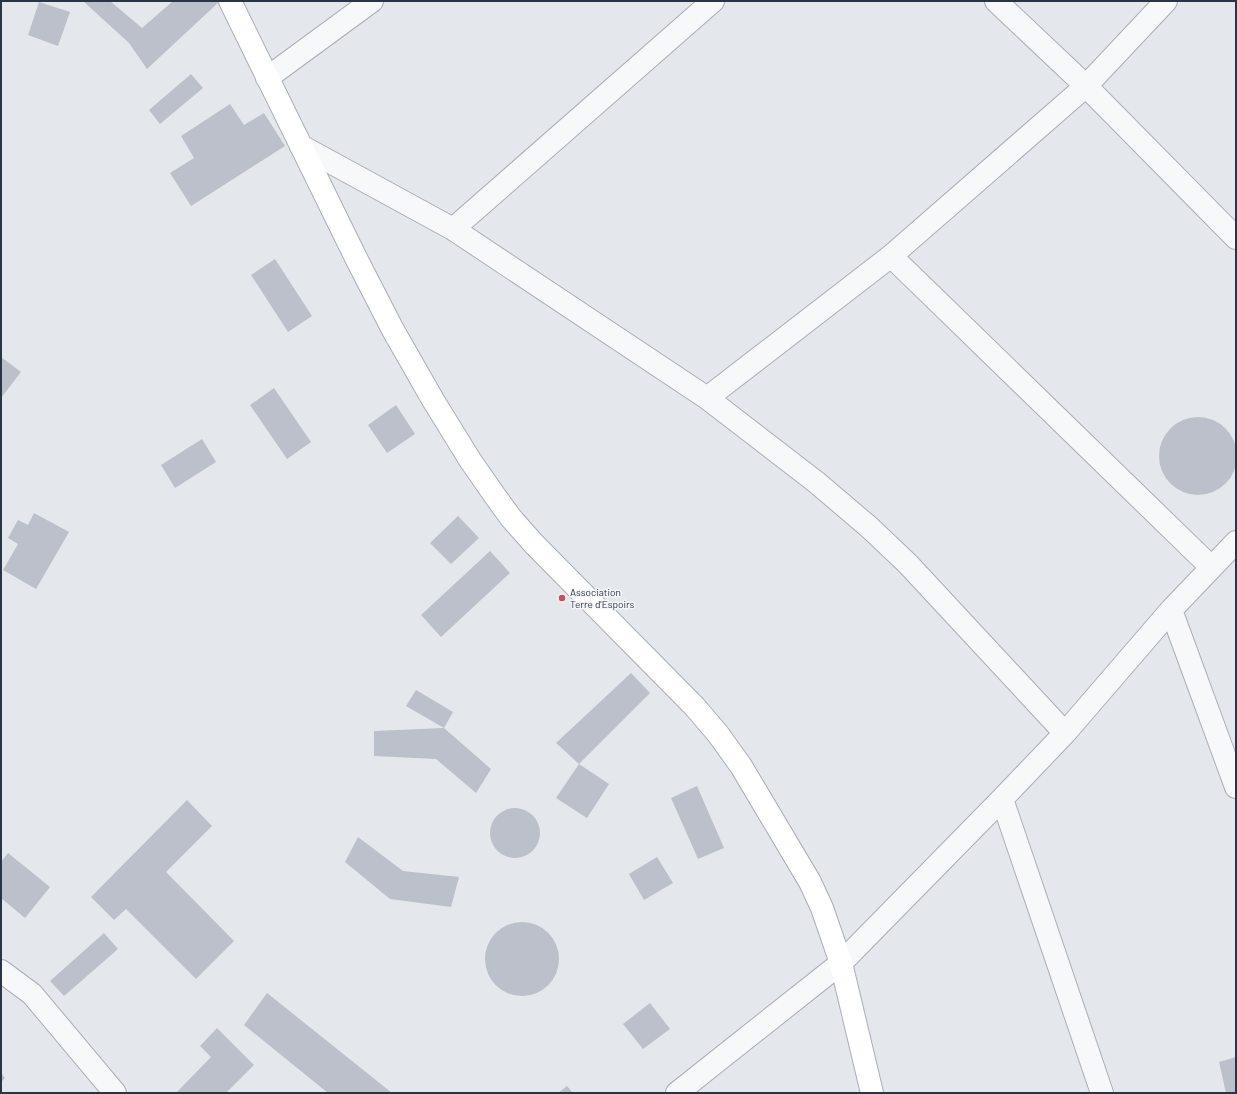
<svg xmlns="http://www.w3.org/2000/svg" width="1237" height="1094" viewBox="0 0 1237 1094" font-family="Barlow,sans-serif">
<rect width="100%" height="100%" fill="#e4e7ec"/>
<path fill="#bbc0ca" d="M83,1H110L142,28L173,1L219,2L147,69L129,43Z
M39,2L70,12L58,46L28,35Z
M191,74L203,88L160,124L149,110Z
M230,104L244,125L264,113L285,146L191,206L170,173L194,158L181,136Z
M275,259L312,316L288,332L251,275Z
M1,357L21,372L1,398Z
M274,388L311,442L287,459L250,405Z
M396,405L415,434L387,453L368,425Z
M1159 456a39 39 0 1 1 78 0a39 39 0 1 1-78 0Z
M202,439L216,462L175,488L161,465Z
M34,513L69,532L36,589L3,570L18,544L8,538L18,520L28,525Z
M458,516L479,538L451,564L430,543Z
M490,551L510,573L441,637L421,615Z
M631,673L650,693L579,764L556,743Z
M416,690L453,712L444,728L491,769L476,793L436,759L374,756V731L444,728L406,706Z
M579,764L609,784L587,818L556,798Z
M697,786L724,848L698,859L671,798Z
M187,800L212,826L166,872L234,941L196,979L126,909L114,920L91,897Z
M490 833a25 25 0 1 1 50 0a25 25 0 1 1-50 0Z
M358,837L403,871L459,877L451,907L390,899L345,862Z
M8,853L50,887L25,918L1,898V862Z
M657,857L673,883L644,900L629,874Z
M485 959a37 37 0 1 1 74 0a37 37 0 1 1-74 0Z
M104,933L118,949L64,996L50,981Z
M267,993L392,1093H328L244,1025Z
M650,1003L670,1029L643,1049L623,1024Z
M217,1028L254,1065L226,1093H176L211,1057L200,1046Z
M1236,1057V1093H1226L1219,1062Z
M1,1073L5,1078L1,1082Z
M567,1086L573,1093H558Z"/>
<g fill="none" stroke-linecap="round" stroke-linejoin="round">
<g stroke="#a9aeb7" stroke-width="24">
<path id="minor" d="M996,1L1086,86L1236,238
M267,78L372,1
M301,146L453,229L707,398L816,482L869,527L908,564L1065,733
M453,229L713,1
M891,256L1211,567
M707,398L891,256L1086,86L1166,1
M1171,610L1236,787
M1002,799L1102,1093
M1,971L32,994L115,1093
M677,1093L841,963L1002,799L1065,733L1171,610L1236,542"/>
</g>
<g stroke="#a9aeb7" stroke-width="24">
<path id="secondary" d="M230,1L357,260L393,330L433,400L470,460L495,496L511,518L534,544L695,707L718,734L741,766L810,882L822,908L841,963L872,1093"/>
</g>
<use href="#minor" stroke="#f7f8fa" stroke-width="22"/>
<use href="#secondary" stroke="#fff" stroke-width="22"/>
</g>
<circle fill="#d1495b" stroke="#f4f6f9" stroke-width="1.5" cx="562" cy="598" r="4"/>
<g text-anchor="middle" stroke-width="3" stroke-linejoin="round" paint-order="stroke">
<g font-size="10" fill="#2b3445" stroke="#f4f6f9" text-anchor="start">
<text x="570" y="596">Association<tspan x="570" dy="12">Terre d'Espoirs</tspan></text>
</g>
</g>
<rect width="1237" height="1094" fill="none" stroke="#2b3445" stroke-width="4"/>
</svg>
